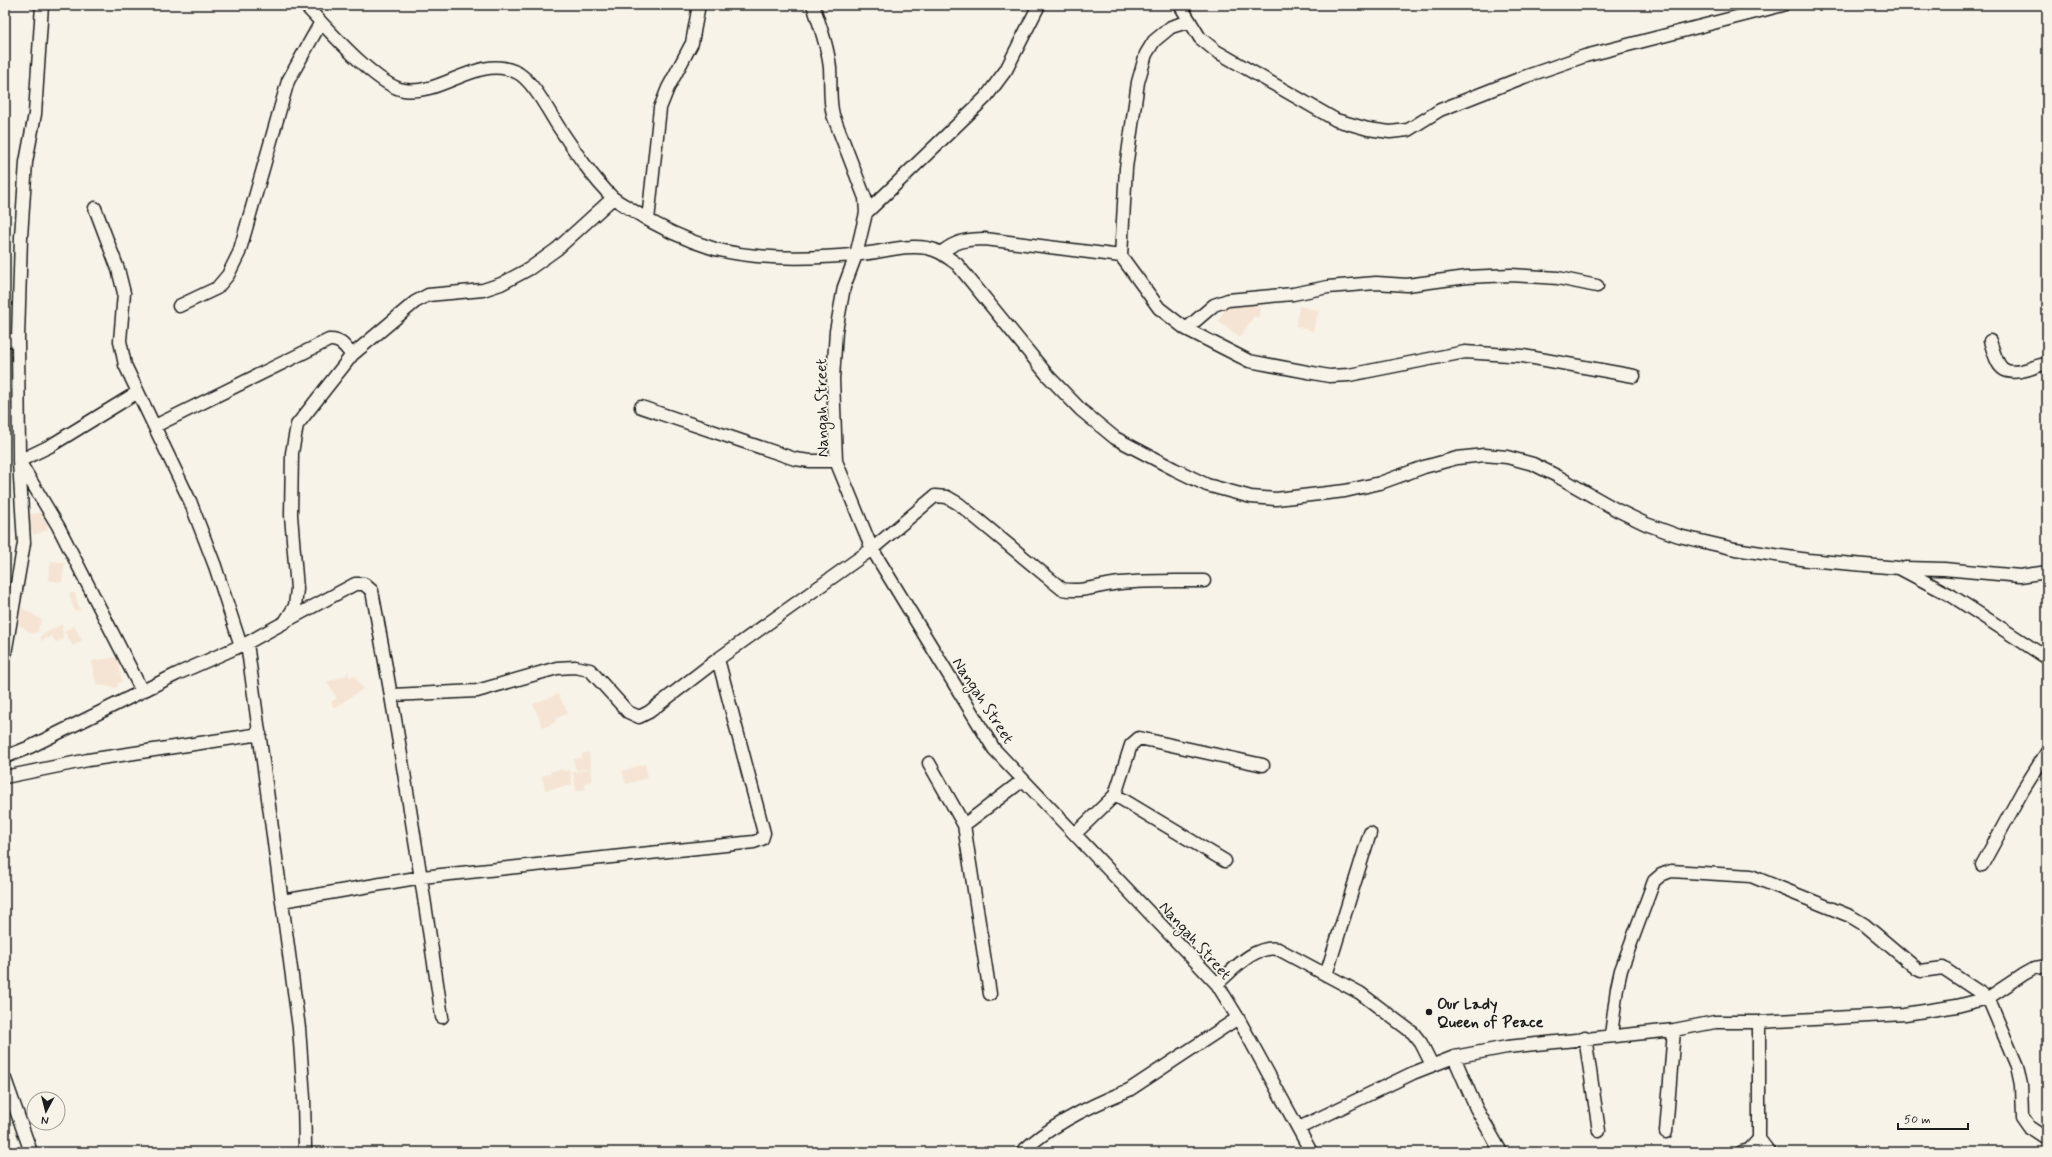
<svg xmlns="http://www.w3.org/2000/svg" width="2052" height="1157" viewBox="0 0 2052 1157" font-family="Mynerve,sans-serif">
<rect width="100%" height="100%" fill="#f7f3e8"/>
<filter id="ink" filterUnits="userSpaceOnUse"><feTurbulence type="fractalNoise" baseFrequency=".025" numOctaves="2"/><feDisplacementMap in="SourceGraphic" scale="8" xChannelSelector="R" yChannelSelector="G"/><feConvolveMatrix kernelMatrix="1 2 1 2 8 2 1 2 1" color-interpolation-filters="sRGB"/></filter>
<g filter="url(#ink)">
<path fill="#f5e4d3" d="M1236,301L1261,307L1258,318L1254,316L1240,337L1218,321L1228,304L1233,307Z
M1299,306L1319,311L1313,331L1296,326Z
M44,512L48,530L33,535L32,530L30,529L27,515Z
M51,561L65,563L62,582L48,580Z
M69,593H75L80,611L74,610Z
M22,608L42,620L38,628L39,631L32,634L19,624L16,618Z
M62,624L63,639L56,642L51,636L42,641L40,636Z
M74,626L82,640L73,646L64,631Z
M118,657L122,682L118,683L117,688L96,685L92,661Z
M349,670L348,674L350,677L354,675L363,689L334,708L331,702L337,698L327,682L346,675Z
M558,694L568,713L555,719L556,722L543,728L533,704Z
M589,752L591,768L576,770L573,759L582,758V754Z
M645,764L648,778L626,784L622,771Z
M590,769L592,781L584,783L586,789L576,791L573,772Z
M562,770L564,771L570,770L572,785L545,790L542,776L551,773V771Z"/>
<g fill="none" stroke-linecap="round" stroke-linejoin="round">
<g stroke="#1c1c1c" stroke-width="15">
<path id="minor" d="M305,5C325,26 377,86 404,90C442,96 478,54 516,72C532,79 549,112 558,126C574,150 592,177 612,197C618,202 626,206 632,210C658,227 685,240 715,249C762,261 814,259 861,254C882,252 906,244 927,248C939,250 947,257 957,264L1049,377L1081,410L1115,438L1174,469L1207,485L1251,497L1276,499L1345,491L1380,483L1424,467L1457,458L1484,455L1507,457L1533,464L1557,476L1617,510L1646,524L1679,536L1735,549L1808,560L1899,568L1952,596L2047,658
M813,5C820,26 828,47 830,68C831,84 829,99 833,115L865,198L866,213L856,255L844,287L836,331L833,379L836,461L872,549L994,749L1217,984L1238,1018L1311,1152
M1180,5L1200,38L1216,51L1336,120L1368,129L1390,132L1408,130L1440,110L1524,77L1585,56L1783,5
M1190,21L1171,27L1154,41L1146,54L1138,82L1126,168L1121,256L1159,308L1186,329L1214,305L1228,300L1293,294L1328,287L1376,283L1407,285L1467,277L1511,275L1558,278L1597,286
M95,208L118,269L124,293L120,341L125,365L190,501L215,566L241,646
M866,213L986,97L1006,70L1039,5
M648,220L660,108L668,88L692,43L698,10L697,5
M942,252C956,241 967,239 985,239L1121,256
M179,306L217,288L228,275L239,253L288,81L321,22
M1186,329L1249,361L1329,376L1349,375L1465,352L1523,356L1634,376
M5,341L18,338
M1990,341C1998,365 1999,378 2029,369C2035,367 2041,364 2047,364
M138,392L50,446L19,461L58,526L142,691
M641,407L795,459L810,461H836
M155,426L329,340C341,339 345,347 352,355
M1905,568L1944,569L2020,576L2047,572
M286,621L355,584H364L372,591C399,733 421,875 442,1017
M247,643L299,1028L304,1098L305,1147L303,1152
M5,654L24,543L19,461L18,338L21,237L26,162L35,114L42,5
M392,695L477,691L557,668L575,667L590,670L628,712L639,717L649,712L718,659L872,549L935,496L947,497L959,504L1062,589C1082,593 1100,585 1120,583C1148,580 1176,581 1204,581
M5,757L30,747L177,674L247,643L285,622L295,606L297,589L291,515L292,453L297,425L352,355L415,302L428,295L483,290L501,284L529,269L557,249L613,198
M929,763L964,825L990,994
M5,777L88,760L260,734
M1115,795L1225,861
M964,825L1023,780
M1075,834L1115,795L1131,745L1139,738L1263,765
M1982,865L2023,790L2047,752
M282,901L422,877L754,842L762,839L764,833L718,659
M1326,975L1370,833
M1217,984C1234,969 1254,945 1278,949L1360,993L1413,1033L1421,1043L1432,1065
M1759,1022V1139L1769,1152
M1611,1035L1617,988L1621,970L1654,881L1661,875L1671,871L1751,876L1850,916L1865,925L1917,969L1921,971L1943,968L1988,998L2017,1066L2021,1085L2022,1117L2029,1127L2047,1139
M1585,1037L1599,1131
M1454,1057L1476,1108L1501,1152
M5,1079L31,1152
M1299,1128L1413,1073L1454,1057L1507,1047L1674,1030L1715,1022H1759L1905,1014L1957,1006L1988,998L2024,974L2035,968L2047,966
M1666,1132L1674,1030
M1022,1152C1050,1125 1094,1104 1129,1090L1238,1018
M1742,1152L1749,1150L1759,1139"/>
</g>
<use href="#minor" stroke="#f7f3e8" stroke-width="12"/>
</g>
</g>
<circle fill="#1c1c1c" stroke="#f7f3e8" stroke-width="1.5" cx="1429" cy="1012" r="4"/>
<g text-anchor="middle" stroke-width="3.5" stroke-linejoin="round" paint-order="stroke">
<g font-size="16" fill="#1c1c1c" stroke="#f7f3e8">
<text transform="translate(821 408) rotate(-91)" y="6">Nangah Street</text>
<text transform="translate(984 700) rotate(57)" y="6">Nangah Street</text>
<text transform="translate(1196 940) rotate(48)" y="6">Nangah Street</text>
</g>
<g font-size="16" font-weight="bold" fill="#1c1c1c" stroke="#f7f3e8" text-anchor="start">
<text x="1437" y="1009">Our Lady<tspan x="1437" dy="18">Queen of Peace</tspan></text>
</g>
</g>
<rect width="2052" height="1157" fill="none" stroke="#f7f3e8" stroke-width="20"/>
<rect x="10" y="10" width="2032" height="1137" fill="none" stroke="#1c1c1c" stroke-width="1.5" filter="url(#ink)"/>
<g transform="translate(46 1111) rotate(187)"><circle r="19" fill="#f7f3e8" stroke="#9f9d96"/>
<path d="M0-3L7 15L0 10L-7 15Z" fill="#1c1c1c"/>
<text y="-6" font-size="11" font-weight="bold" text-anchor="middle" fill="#1c1c1c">N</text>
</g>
<path d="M1898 1123v6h70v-6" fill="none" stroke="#1c1c1c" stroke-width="2"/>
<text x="1904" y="1123" font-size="12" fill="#1c1c1c" stroke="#f7f3e8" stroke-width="3" paint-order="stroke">50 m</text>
</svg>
